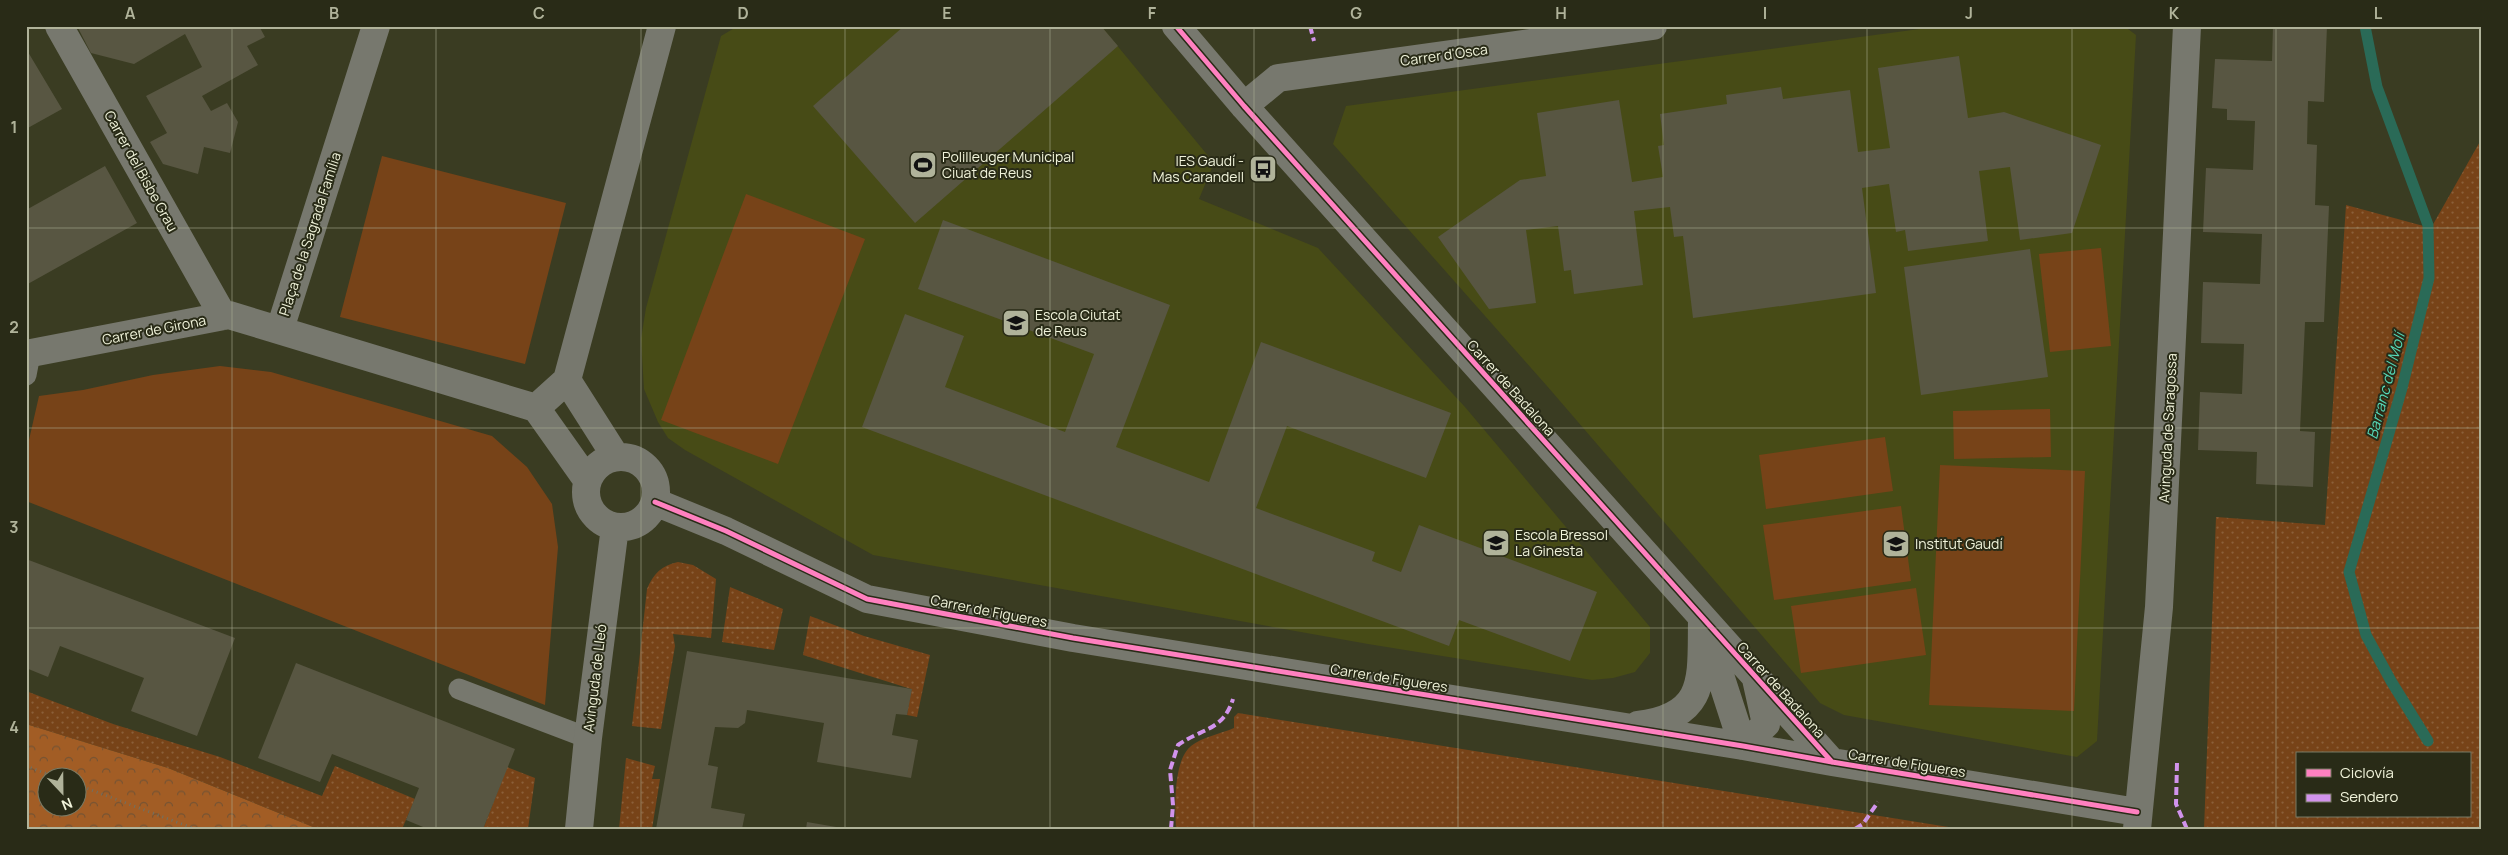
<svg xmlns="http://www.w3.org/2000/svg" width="2508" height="855" viewBox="0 0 2508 855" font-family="Manrope,sans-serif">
<defs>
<pattern id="grass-dots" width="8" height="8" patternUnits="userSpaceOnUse" patternTransform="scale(1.25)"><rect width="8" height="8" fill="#774318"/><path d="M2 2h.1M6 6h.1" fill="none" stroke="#8b5f39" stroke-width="1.8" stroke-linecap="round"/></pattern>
<pattern id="forest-crowns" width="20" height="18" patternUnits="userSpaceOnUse" patternTransform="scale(1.25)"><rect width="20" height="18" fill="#a25d25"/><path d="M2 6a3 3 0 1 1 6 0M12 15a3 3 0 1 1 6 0" fill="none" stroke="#755333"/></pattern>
</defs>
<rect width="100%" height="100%" fill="#3a3c22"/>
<path fill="#474b16" d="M738,26H1101L1214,163L1199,199L1318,248L1465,407L1650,627V653L1635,672L1613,678L1592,680L1368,644L873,555L685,450L668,438L658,422L644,389L641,339L646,308L721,36Z
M1942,26H2124L2136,35L2097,741L2077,757L1844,715L1820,703L1547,386L1333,144L1346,106Z"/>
<path fill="url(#grass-dots)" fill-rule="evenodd" d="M2482,138V829H2204L2216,517L2325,525L2346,205L2431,228ZM2297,754H2469V816H2297Z
M678,562L693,565L716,579L711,638L673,634L675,646L661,729L632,726L647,589C653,574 662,565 678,562Z
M730,587L783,609L774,650L722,642Z
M810,616L864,636L930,655L917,717L907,715L911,689L803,655Z
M26,691L113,724L220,757L322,796L335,766L415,799L402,829H318L168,768L26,724Z
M1238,713L1961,829H1176C1175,807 1173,761 1191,746C1202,737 1220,734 1234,728V717Z
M626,758L655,766L652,779H660L652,829H619Z
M507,767L535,778L528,829H483Z"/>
<path fill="url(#forest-crowns)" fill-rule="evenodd" d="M26,724L168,768L318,829H26ZM48,778H78V808H48Z"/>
<path fill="#774318" d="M382,156L566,203L525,364L340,317Z
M746,194L865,239L778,464L661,420Z
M2101,248L2111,346L2050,352L2039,254Z
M220,366L271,372L492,436L527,467L552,504L558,547L545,705L26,501V453L39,396L83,390L153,375Z
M2050,409L2051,457L1954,459L1953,411Z
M1885,437L1893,491L1766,509L1759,455Z
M1940,465L2085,471L2074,711L1929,705Z
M1901,506L1911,581L1774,600L1763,525Z
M1916,588L1926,655L1801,673L1791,606Z"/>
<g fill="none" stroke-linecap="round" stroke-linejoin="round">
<path stroke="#2a6a57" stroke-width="11" d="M2365,26L2377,87L2428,225L2429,278L2402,388L2349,572L2366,635L2391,681L2428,741"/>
</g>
<path fill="#585642" d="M77,26H259L265,37L247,46L258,65L202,96L211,111L227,103L238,122L230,153L204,147L198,174L163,164L150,142L167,133L146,96L202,67L185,34L134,64L91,53Z
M904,26H1101L1118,46L915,223L813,106Z
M2273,26H2327L2324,102L2308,101L2307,144L2317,145L2315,205L2329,206L2324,322H2305L2300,431L2315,432L2313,487L2256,484L2257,452L2198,450L2200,392L2242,394L2244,344L2201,343L2203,282L2260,284L2262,234L2203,232L2206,168L2253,170L2255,121L2227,120V109L2212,108L2215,59L2272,61Z
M28,52L62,109L26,129V53Z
M1959,56L1968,118L2004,112L2101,145L2072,233L2020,240L2010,167L1979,171L1988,241L1908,251L1905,230L1896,232L1889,184L1862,188L1876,293L1693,318L1683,236L1674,237L1670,207L1634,211L1643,285L1574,294L1571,270L1564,271L1558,226L1526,230L1536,303L1489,309L1438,237L1520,180L1546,176L1537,113L1619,100L1632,182L1663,177L1658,146L1664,145L1660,114L1727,104L1726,95L1781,87L1783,99L1850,90L1858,152L1890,148L1878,68Z
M105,166L137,223L26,285V210Z
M943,220L1170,305L1116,447L1209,482L1261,342L1451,413L1426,478L1287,426L1256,508L1375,552L1372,561L1401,572L1419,525L1597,592L1570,661L1459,620L1449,646L862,427L905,314L964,336L945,387L1065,432L1094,354L918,289Z
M2030,249L2048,377L1921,395L1904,267Z
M26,559L235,638L197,736L131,711L144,678L60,646L48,677L26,668Z
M687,651L912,689L907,715L896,714L892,735L918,740L911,778L817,762L824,723L747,710L745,723L738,728L715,727L708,765L718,767L711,808L745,814L742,829H656Z
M296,663L515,749L483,829H428L406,820L419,788L332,754L320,782L258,758Z
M807,822L842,828V829H806Z"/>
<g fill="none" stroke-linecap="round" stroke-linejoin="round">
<path stroke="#707163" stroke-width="3" stroke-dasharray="1 4" stroke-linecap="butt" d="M26,766L58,778
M78,785L195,829"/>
<path stroke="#77786e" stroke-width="21" d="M26,375L30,354
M459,689L588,738"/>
<path stroke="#77786e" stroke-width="28" d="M59,26L223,316
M1176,26L1244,106L1832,762
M1244,106L1278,78L1653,26
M280,329L376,26
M26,354L229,315L536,408L587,480
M567,380L616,457
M536,408L567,380L662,26
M586 492a35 35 0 1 1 70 0a35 35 0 1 1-70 0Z
M655,502L726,531L867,599L1073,638L1743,746L1832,762L2137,812
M1708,638L1743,746
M1638,725C1708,716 1701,678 1702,620
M1743,746L1766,724L1756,679
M579,829L588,738L615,527
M2137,829L2159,607L2187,26"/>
<path stroke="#d193ec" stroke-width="4" stroke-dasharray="8 4" stroke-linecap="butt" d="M1310,26L1314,41
M2177,763L2176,804L2187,829
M1171,829L1173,805L1170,770L1178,745C1202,728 1223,731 1233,699
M1855,829L1863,824L1878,802"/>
<g stroke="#292b17" stroke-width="8">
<path id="cycleway" d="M1176,26L1244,106L1832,762
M655,502L726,531L867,599L1073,638L1743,746L1832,762L2137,812"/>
</g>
<use href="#cycleway" stroke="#ff80c0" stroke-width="5"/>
</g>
<path fill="none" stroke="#b0b39a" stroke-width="1" stroke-opacity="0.55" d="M232,26V829M436,26V829M641,26V829M845,26V829M1050,26V829M1254,26V829M1458,26V829M1663,26V829M1867,26V829M2072,26V829M2276,26V829M26,228H2482M26,428H2482M26,628H2482"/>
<defs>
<g id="stadium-square" transform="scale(1.4375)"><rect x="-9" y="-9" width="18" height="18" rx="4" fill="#b0b39a" stroke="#292b17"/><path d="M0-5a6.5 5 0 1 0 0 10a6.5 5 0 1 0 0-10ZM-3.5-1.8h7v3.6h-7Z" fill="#111"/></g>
<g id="bus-square" transform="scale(1.4375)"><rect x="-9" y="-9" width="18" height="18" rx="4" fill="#b0b39a" stroke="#292b17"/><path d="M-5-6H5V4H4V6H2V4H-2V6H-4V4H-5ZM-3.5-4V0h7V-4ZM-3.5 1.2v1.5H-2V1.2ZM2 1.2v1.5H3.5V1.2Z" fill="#111"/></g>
<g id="school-square" transform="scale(1.4375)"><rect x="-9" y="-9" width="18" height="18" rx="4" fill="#b0b39a" stroke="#292b17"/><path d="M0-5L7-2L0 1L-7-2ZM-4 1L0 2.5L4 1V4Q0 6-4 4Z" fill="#111"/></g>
</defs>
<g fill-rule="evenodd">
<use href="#stadium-square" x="923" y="165"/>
<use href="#bus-square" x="1263" y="169"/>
<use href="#school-square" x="1016" y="323"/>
<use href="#school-square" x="1496" y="543"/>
<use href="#school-square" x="1896" y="544"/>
</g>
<g text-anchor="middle" stroke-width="4" stroke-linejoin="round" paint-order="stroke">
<g font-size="14" fill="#f0f3da" stroke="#292b17">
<text transform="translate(1444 55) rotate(-8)" y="5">Carrer d'Osca</text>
<text transform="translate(141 171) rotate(61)" y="5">Carrer del Bisbe Grau</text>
<text transform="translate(310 234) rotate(-72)" y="5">Plaça de la Sagrada Família</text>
<text transform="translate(154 330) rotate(-11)" y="5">Carrer de Girona</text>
<text transform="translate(1511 388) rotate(48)" y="5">Carrer de Badalona</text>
<text transform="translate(2168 428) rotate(-87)" y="5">Avinguda de Saragossa</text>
<text transform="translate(989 611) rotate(11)" y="5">Carrer de Figueres</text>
<text transform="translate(595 678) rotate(-83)" y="5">Avinguda de Lleó</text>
<text transform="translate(1389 678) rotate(9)" y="5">Carrer de Figueres</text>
<text transform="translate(1781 690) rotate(48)" y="5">Carrer de Badalona</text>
<text transform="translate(1907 763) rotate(9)" y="5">Carrer de Figueres</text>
</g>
<g font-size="14" fill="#f0f3da" stroke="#292b17" text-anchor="start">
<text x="942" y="162">Polilleuger Municipal<tspan x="942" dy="16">Ciuat de Reus</tspan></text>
<text x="1244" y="166" text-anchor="end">IES Gaudí -<tspan x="1244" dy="16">Mas Carandell</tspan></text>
<text x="1035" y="320">Escola Ciutat<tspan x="1035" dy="16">de Reus</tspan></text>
<text x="1515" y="540">Escola Bressol<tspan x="1515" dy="16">La Ginesta</tspan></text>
<text x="1915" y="549">Institut Gaudí</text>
</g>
<g font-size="15" font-style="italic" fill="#56d8b7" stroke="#292b17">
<text transform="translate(2386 386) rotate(-75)" y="5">Barranc del Molí</text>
</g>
</g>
<rect width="2508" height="855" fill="none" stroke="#292b17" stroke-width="55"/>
<rect x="2296" y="752" width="175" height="65" fill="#292b17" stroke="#797b65"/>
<rect x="2306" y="769" width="25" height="8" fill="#ff80c0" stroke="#797b65"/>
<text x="2340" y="778" font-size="15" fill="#f0f3da">Ciclovía</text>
<rect x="2306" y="794" width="25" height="8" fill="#d193ec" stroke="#797b65"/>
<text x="2340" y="802" font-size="15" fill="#f0f3da">Sendero</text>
<g transform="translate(62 792) rotate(158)"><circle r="24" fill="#292b17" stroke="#797b65"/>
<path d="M0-4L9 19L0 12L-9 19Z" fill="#b0b39a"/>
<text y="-8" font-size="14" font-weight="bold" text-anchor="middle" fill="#f0f3da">N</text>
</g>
<rect x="28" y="28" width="2452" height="800" fill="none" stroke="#b0b39a" stroke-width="2"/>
<g font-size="16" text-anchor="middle" font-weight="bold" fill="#b0b39a">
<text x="130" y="19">A</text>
<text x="334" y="19">B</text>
<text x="539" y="19">C</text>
<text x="743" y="19">D</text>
<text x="947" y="19">E</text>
<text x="1152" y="19">F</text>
<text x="1356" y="19">G</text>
<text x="1561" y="19">H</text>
<text x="1765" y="19">I</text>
<text x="1969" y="19">J</text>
<text x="2174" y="19">K</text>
<text x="2378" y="19">L</text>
<text x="14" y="133">1</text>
<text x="14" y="333">2</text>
<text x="14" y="533">3</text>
<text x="14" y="733">4</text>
</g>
</svg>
